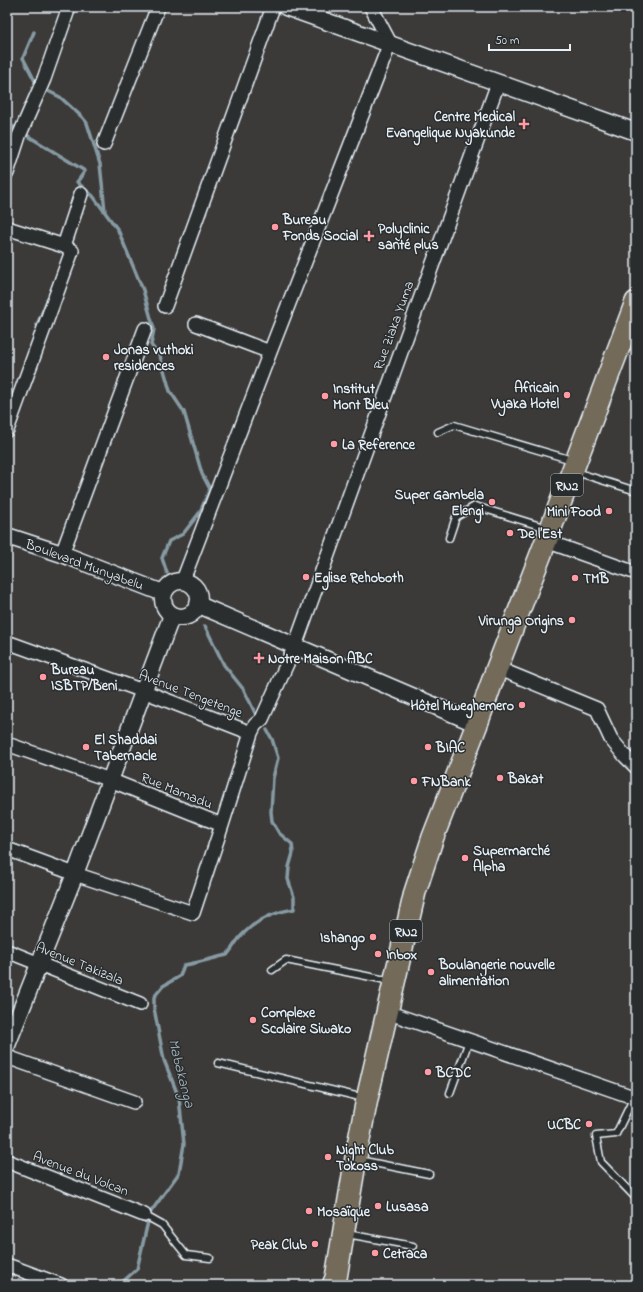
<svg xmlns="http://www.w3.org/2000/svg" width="643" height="1292" viewBox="0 0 643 1292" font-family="'Indie Flower',sans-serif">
<rect width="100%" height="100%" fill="#3c3a38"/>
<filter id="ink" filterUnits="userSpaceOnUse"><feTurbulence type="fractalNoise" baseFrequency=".025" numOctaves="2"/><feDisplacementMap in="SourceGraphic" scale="8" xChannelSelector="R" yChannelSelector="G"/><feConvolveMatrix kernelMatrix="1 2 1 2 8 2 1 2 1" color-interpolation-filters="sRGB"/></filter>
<g filter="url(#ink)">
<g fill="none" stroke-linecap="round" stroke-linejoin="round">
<path stroke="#879ba4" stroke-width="3.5" d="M34,32L23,58L37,85
M42,88L60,97L82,117L87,123L100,164L105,211
M7,123L85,171L77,182L93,196L118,230L143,290L154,329L151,345L160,356L170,391L184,412L202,474L210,489L200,512L183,534L169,541L162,558L167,573
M37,325L48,298
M205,626L224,665L244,690L257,717
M119,1285L137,1269L150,1213L179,1173L184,1144L179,1098L164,1060L154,1008V997L163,986L180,976L184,965C199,963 213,958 227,955C233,948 237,939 244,933C258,919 275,912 294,909V897L288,879L289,867L293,853L292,844L279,833L272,821L271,812L273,778L278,758L272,739L267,730"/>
<g stroke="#e8f1f8" stroke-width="9">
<path id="service" d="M438,432L454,425L572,460
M576,472L636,491
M449,538L456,517L475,506L547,528
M272,970L286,960L391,981
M218,1063L364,1098
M450,1093L469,1041
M634,1097L616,1134L596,1136L601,1162L635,1197
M359,1160L429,1174
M144,1215L162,1225L186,1255L210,1258
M347,1234L413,1246"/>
</g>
<g stroke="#e8f1f8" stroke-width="16">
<path id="minor" d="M104,144L158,7
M7,173L19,136L44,79L69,7
M7,228L64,246L72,251L7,430
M64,246L81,194
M165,306L273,7
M196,324L270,352
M546,541L636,573
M62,554L145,329
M183,580L270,352L390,43L371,7
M7,642L143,691L251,733
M497,668L597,709L611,739L625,756L636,767
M7,744L110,780L222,825
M7,849L75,874L193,913L222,825L251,733L255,725L262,719L295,646L498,83
M7,951L140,1004
M387,1012L636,1098
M7,1057L134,1102
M7,1161L144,1215
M7,1265L61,1285"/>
</g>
<g stroke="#e8f1f8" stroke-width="19">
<path id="tertiary" d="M286,7L636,132
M7,536L62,554L163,593
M163 599a18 18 0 1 1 36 0a18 18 0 1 1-36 0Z
M199,605L477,724
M7,1045L75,874L172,615"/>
</g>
<g stroke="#e8f1f8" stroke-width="24">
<path id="trunk" d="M333,1285L336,1278L358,1145L367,1099L415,892L433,837L477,724L497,668L546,541L636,302"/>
</g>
<use href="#service" stroke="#2a2d2e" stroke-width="6"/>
<use href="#minor" stroke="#2a2d2e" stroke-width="13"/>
<use href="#tertiary" stroke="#2a2d2e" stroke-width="16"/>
<use href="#trunk" stroke="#736b5a" stroke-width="21"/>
</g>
</g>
<g fill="#ff9aa2" stroke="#2a2d2e" stroke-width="1.5">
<path d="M522 118h4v4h4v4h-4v4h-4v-4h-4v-4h4z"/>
<circle cx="275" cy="227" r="4"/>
<path d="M367 230h4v4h4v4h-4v4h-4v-4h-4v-4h4z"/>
<circle cx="106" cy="357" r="4"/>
<circle cx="567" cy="395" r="4"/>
<circle cx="325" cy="396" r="4"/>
<circle cx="334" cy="444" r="4"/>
<circle cx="492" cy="502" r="4"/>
<circle cx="609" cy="511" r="4"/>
<circle cx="510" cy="533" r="4"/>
<circle cx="306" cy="577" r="4"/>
<circle cx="575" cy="578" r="4"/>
<circle cx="572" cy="620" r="4"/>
<path d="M257 652h4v4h4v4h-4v4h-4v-4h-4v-4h4z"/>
<circle cx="43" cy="677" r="4"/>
<circle cx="522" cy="705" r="4"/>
<circle cx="86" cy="747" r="4"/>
<circle cx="428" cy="747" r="4"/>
<circle cx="500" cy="778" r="4"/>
<circle cx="414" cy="781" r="4"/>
<circle cx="465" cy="858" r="4"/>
<circle cx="373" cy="937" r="4"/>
<circle cx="378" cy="954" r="4"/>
<circle cx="431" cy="972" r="4"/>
<circle cx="253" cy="1020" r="4"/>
<circle cx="428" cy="1072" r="4"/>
<circle cx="589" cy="1124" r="4"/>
<circle cx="328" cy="1157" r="4"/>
<circle cx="378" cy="1206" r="4"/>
<circle cx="309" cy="1211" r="4"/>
<circle cx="315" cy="1244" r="4"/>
<circle cx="375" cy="1253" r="4"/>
</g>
<g text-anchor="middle" stroke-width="3" stroke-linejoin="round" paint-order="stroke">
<g fill="#2a2d2e" stroke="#afb6bb" stroke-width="1">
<rect x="551" y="474" width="32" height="22" rx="3"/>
<rect x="390" y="920" width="32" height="22" rx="3"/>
</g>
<g font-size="13" font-weight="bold" fill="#e8f1f8">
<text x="567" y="490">RN2</text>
<text x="406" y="936">RN2</text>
</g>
<g font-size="14" font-weight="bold" fill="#e8f1f8" stroke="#2a2d2e" text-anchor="start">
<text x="515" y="121" text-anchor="end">Centre Medical<tspan x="515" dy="16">Evangelique Nyakunde</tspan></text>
<text x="283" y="224">Bureau<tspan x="283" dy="16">Fonds Social</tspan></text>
<text x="378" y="233">Polyclinic<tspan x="378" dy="16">santé plus</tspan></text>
<text x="114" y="354">Jonas vuthoki<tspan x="114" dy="16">residences</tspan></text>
<text x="559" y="392" text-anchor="end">Africain<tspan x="559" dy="16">Vyaka Hotel</tspan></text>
<text x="333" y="393">Institut<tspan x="333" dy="16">Mont Bleu</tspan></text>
<text x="342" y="449">La Reference</text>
<text x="484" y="499" text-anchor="end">Super Gambela<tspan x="484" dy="16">Elengi</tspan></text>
<text x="601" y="516" text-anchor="end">Mini Food</text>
<text x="518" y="538">De l’Est</text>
<text x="314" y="582">Eglise Rehoboth</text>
<text x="583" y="583">TMB</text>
<text x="564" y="625" text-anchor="end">Virunga Origins</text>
<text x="268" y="663">Notre Maison ABC</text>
<text x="51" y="674">Bureau<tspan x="51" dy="16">ISBTP/Beni</tspan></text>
<text x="514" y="710" text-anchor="end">Hôtel Mweghemero</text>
<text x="94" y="744">El Shaddai<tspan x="94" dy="16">Tabernacle</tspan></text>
<text x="436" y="752">BIAC</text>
<text x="508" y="783">Bakat</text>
<text x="422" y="786">FNBank</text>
<text x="473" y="855">Supermarché<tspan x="473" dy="16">Alpha</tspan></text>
<text x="365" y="942" text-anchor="end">Ishango</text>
<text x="386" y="959">Inbox</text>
<text x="439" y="969">Boulangerie nouvelle<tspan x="439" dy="16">alimentation</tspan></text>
<text x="261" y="1017">Complexe<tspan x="261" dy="16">Scolaire Siwako</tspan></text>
<text x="436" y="1077">BCDC</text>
<text x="581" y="1129" text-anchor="end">UCBC</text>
<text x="336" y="1154">Night Club<tspan x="336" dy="16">Tokoss</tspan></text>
<text x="386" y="1211">Lusasa</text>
<text x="317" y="1216">Mosaïque</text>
<text x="307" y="1249" text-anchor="end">Peak Club</text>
<text x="383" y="1258">Cetraca</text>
</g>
<g font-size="14" fill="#e8f1f8" stroke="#2a2d2e">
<text transform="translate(393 325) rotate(-70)" y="5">Rue Ziaka Yuma</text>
<text transform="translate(85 564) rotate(20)" y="5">Boulevard Munyabelu</text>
<text transform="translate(191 693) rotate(21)" y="5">Avenue Tengetenge</text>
<text transform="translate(177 790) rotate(22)" y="5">Rue Mamadu</text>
<text transform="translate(80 963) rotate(22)" y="5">Avenue Takizala</text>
<text transform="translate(81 1173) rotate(21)" y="5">Avenue du Volcan</text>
</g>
<g font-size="15" font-style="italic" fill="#a8b8c0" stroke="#2a2d2e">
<text transform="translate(182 1073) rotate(76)" y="5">Mabakanga</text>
</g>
</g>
<rect width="643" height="1292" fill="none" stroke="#2a2d2e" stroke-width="24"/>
<rect x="12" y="12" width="619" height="1268" fill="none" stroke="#e8f1f8" stroke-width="1.5" filter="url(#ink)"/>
<path d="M489 44v6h81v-6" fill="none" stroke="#e8f1f8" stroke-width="2"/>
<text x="495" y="44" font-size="12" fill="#e8f1f8" stroke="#2a2d2e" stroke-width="3" paint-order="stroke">50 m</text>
</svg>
